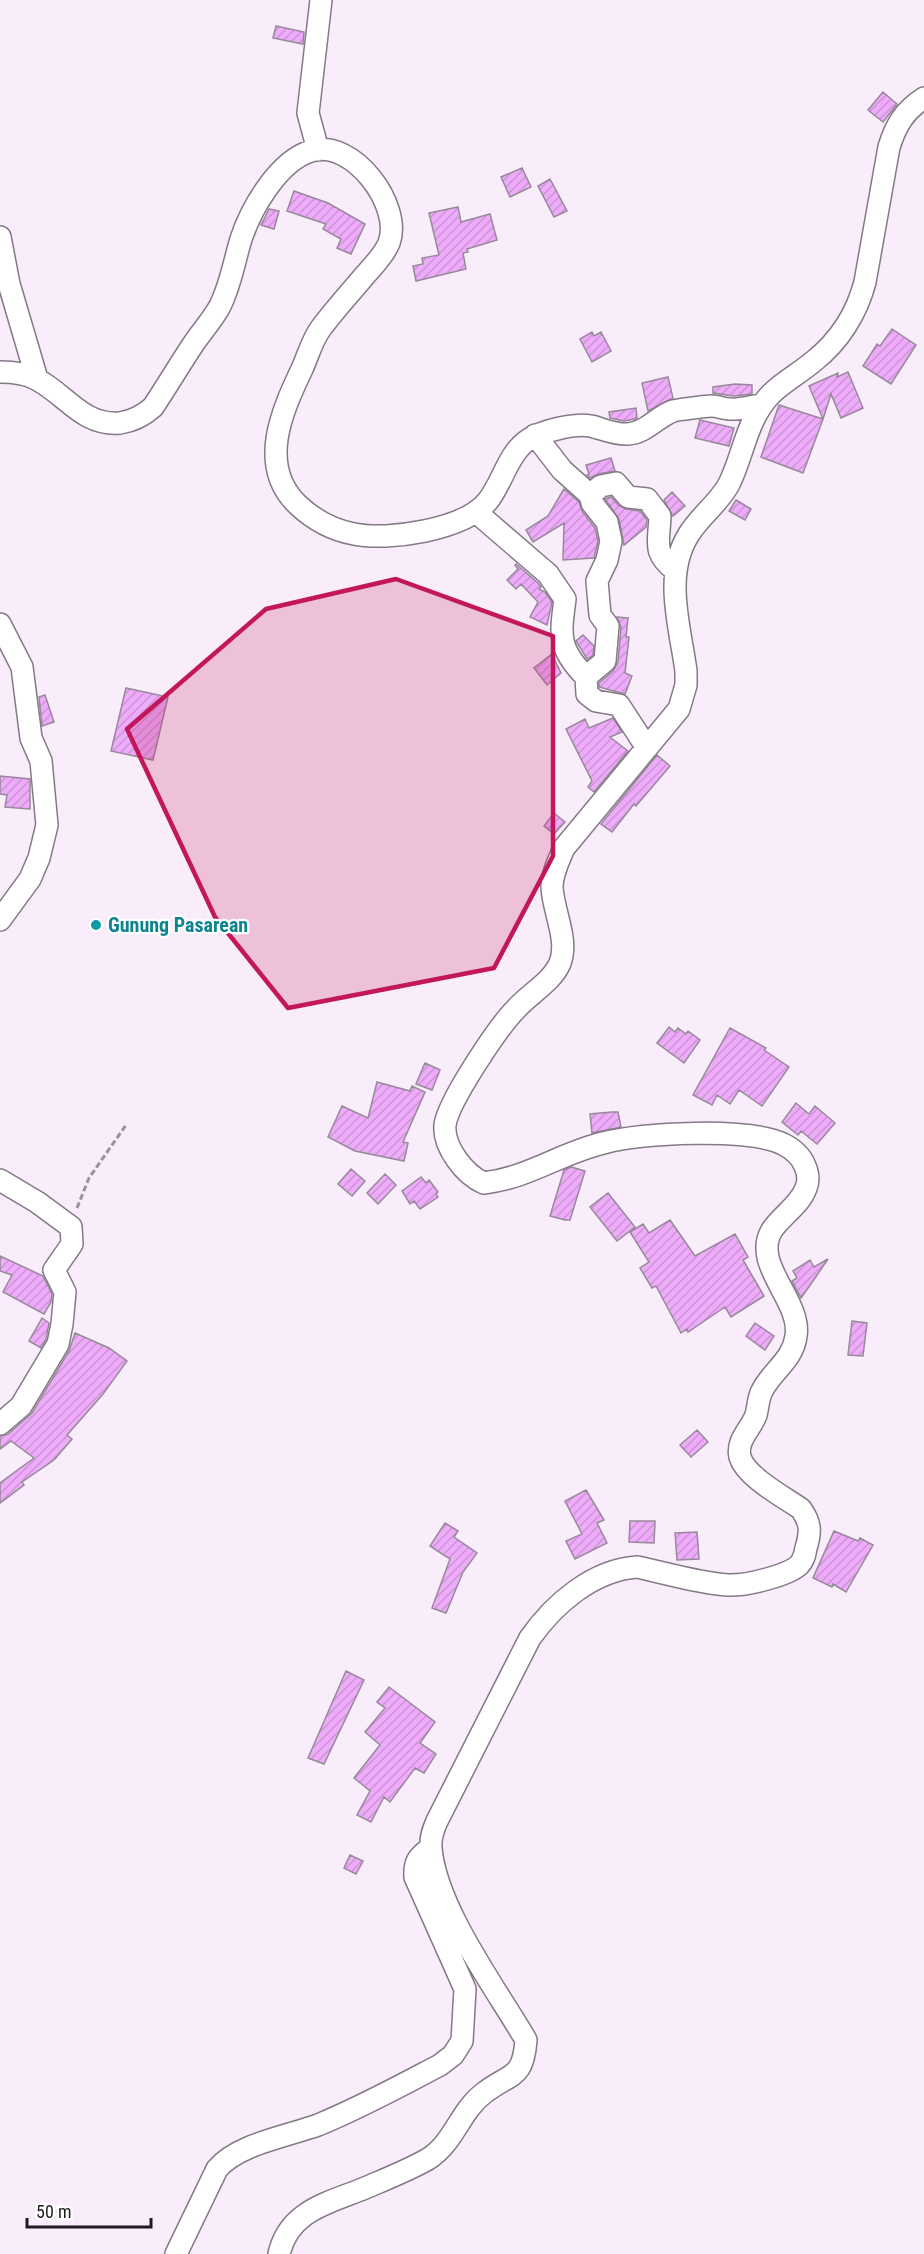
<svg xmlns="http://www.w3.org/2000/svg" width="924" height="2254" viewBox="0 0 924 2254" font-family="'Roboto Condensed',sans-serif">
<defs>
<pattern id="building-hatch" width="6" height="6" patternUnits="userSpaceOnUse" patternTransform="scale(1.5)"><rect width="6" height="6" fill="#eeabfa"/><path d="M-1 1l2-2M0 6l6-6M5 7l2-2" fill="none" stroke="#cc93d6"/></pattern>
</defs>
<rect width="100%" height="100%" fill="#f9ecfb"/>
<path fill="url(#building-hatch)" stroke="#968a98" stroke-width="1.5" d="M276,26L304,32L303,44L273,38Z
M883,92L897,104L883,122L868,110Z
M522,168L531,187L510,197L501,177Z
M550,179L567,211L554,217L538,186Z
M294,191L328,203L365,224L351,254L337,248L341,239L323,229L326,224L287,211Z
M458,207L461,222L490,214L497,240L467,249L468,252L463,253L466,269L416,281L413,266L423,264L422,258L439,255L429,213Z
M269,209L279,211L274,229L261,225Z
M892,329L916,345L891,384L863,366L877,344L880,346Z
M592,332L594,336L601,332L611,351L592,362L580,339Z
M848,372L863,408L841,418L831,394L823,419L809,386L838,373L837,377Z
M668,377L673,398L648,411L642,383Z
M735,384L752,385V394L734,396L713,393V387Z
M779,405L823,419L803,473L761,457Z
M636,408L637,418L635,419L624,421L610,418L609,412Z
M700,420L734,428L729,446L695,438Z
M611,458L615,471L598,474L590,478L587,475L589,474L586,465Z
M564,489L579,502L582,511L595,528L598,541L594,558L563,560L564,523L533,542L526,530L548,516Z
M672,492L685,506L673,516L664,500Z
M611,497L618,505L626,509L640,511L647,520L646,527L624,545L619,519L605,499Z
M736,500L751,509L745,520L729,511Z
M516,564L538,583L541,587L539,589L545,592L552,602L547,625L530,617L538,602L521,584L516,589L507,580L518,569L515,565Z
M617,617L628,618L626,637H629L625,673L632,676L625,694L599,687V683L613,671L618,662L621,627Z
M583,635L594,646L593,655L587,659L576,641Z
M552,654L561,673L547,685L534,668Z
M126,688L168,697L153,760L111,751Z
M45,695L54,722L42,726L39,697Z
M613,718L622,732L610,737L628,751L594,792L588,787L592,781L566,729L585,719L589,728Z
M657,755L670,766L636,806L634,804L612,832L601,824Z
M0,776L30,779V809L5,807L7,795L0,794Z
M554,813L565,822L554,834L544,826Z
M669,1027L675,1032L678,1028L686,1034L688,1031L700,1040L684,1063L657,1043Z
M730,1028L766,1048L764,1050L789,1067L762,1106L739,1090L730,1104L717,1095L712,1105L693,1095Z
M425,1063L440,1070L432,1090L416,1084Z
M377,1082L410,1091L412,1086L425,1092L403,1142L408,1143L404,1161L355,1151L328,1137L342,1106L368,1118Z
M796,1103L809,1114L815,1106L835,1123L817,1144L801,1131L798,1135L782,1122Z
M612,1112H618L621,1127L592,1133L590,1114Z
M571,1167L585,1171L570,1220H565L550,1216L564,1170Z
M351,1169L365,1181L352,1196L338,1184Z
M385,1174L396,1185L378,1204L367,1193Z
M421,1177L426,1183L429,1180L438,1192L436,1194L438,1197L420,1209L414,1201L410,1204L402,1191Z
M608,1193L635,1227L617,1241L590,1207Z
M670,1220L695,1256L735,1234L748,1257L743,1260L764,1296L731,1317L725,1307L688,1332L687,1329L681,1333L656,1286L652,1288L640,1268L649,1262L630,1232L643,1224L649,1233Z
M0,1256L43,1276L52,1294L51,1302L44,1314L3,1292L12,1275L0,1271Z
M828,1259L813,1281L801,1298L792,1281L797,1278L793,1271L810,1260L814,1267Z
M42,1318L49,1323L46,1339L41,1348L29,1341Z
M852,1321L867,1323L863,1356L848,1355Z
M755,1323L774,1336L765,1350L746,1336Z
M75,1333L109,1348L127,1361L103,1394L67,1435L72,1439L54,1460L22,1482L24,1485L0,1503V1483L34,1458L11,1441L0,1449V1436L8,1434L32,1413L69,1351Z
M697,1430L708,1442L691,1457L680,1445Z
M586,1490L604,1520L597,1523L607,1543L575,1559L566,1541L582,1534L565,1501Z
M630,1521H655L654,1543L629,1542Z
M445,1523L458,1531L454,1537L477,1553L463,1572L446,1613L432,1608L450,1559L430,1546Z
M834,1531L858,1541L860,1538L873,1545L846,1592L833,1584L832,1587L813,1578Z
M697,1532L699,1559L677,1560L675,1533Z
M346,1671L364,1680L324,1764L308,1758Z
M389,1687L435,1722L420,1743L436,1754L424,1773L415,1768L390,1802L384,1797L371,1822L357,1815L370,1791L354,1778L380,1745L365,1732L385,1708L377,1702Z
M350,1855L363,1861L356,1874L344,1868Z"/>
<g fill="none" stroke-linecap="round" stroke-linejoin="round">
<g stroke="#857987" stroke-width="24">
<path id="minor" d="M318,150L308,113L321,0
M0,237L9,284L37,379
M0,372C12,372 25,373 36,379C66,394 82,426 120,423C133,421 143,416 153,407C167,386 180,364 194,343C203,330 213,319 220,306C231,284 234,262 241,239C251,209 278,161 311,151C352,138 403,205 389,243C384,255 374,265 366,274C351,292 335,309 321,328C312,340 308,356 302,369C282,411 257,466 298,505C314,520 332,530 354,534C388,541 463,530 487,502C504,482 508,448 535,436C549,430 575,423 591,426C603,429 615,435 628,434C646,433 658,416 673,411C676,410 707,406 711,406C718,406 724,409 730,409C740,410 752,406 762,405
M535,435L562,470L590,495L601,486L616,483L628,497L647,499L660,516C659,543 652,553 676,571
M476,512L548,574L565,599C560,636 558,649 586,677L587,694L596,701L619,705L647,748
M0,624L22,667L31,738L41,761L47,825L39,858L30,879L0,920
M586,677L605,661L608,626L600,615L597,581L607,560L611,541L607,522L592,503L590,495
M0,1180L37,1202L71,1227L72,1244L54,1270L65,1292L62,1324L58,1344L21,1406L0,1424
M176,2254L217,2169C238,2144 288,2136 318,2125C360,2108 400,2086 440,2065L453,2055L462,2041L465,1989L415,1877C414,1860 419,1857 431,1847
M279,2254C289,2210 329,2203 365,2188C386,2179 409,2170 428,2159C454,2143 460,2111 484,2093C511,2072 523,2080 526,2040C495,1987 436,1908 431,1848C430,1838 433,1830 437,1821L530,1638C554,1604 593,1570 637,1567C666,1573 698,1583 728,1585C745,1586 787,1576 799,1565C804,1560 805,1554 806,1548C811,1532 811,1523 801,1509C784,1497 746,1477 740,1457C736,1440 751,1429 756,1415C758,1408 758,1400 761,1393C770,1372 793,1361 796,1336C802,1301 751,1264 772,1230C782,1215 800,1205 806,1188C809,1181 808,1173 805,1166C801,1156 793,1149 783,1144C746,1127 643,1133 603,1143C561,1153 528,1178 484,1183C465,1175 443,1147 445,1125C448,1102 498,1027 516,1009C529,994 552,982 560,963C569,940 553,911 552,887C552,873 559,860 564,848L679,709L686,685V671C680,626 663,575 689,534C700,516 719,503 729,484C744,454 746,420 771,394C784,381 800,373 814,361C839,341 857,313 865,282L889,147C896,125 904,111 924,98"/>
</g>
<path stroke="#9a919c" stroke-width="3" stroke-dasharray="6 3" stroke-linecap="butt" d="M77,1208L89,1178L126,1125"/>
<use href="#minor" stroke="#fff" stroke-width="21"/>
</g>
<path fill="#c2185b" fill-opacity="0.2" stroke="#c2185b" stroke-width="4.5" stroke-linejoin="round" d="M396,579L553,636V856L494,968L288,1008L215,917L127,729L266,609Z"/>
<circle fill="#0f9aa8" stroke="#fff" stroke-width="2" cx="96" cy="925" r="6"/>
<g text-anchor="middle" stroke-width="4.5" stroke-linejoin="round" paint-order="stroke">
<g font-size="20" font-weight="bold" fill="#0d838f" stroke="#fff" text-anchor="start">
<text x="108" y="932">Gunung Pasarean</text>
</g>
</g>
<path d="M27 2218v9h124v-9" fill="none" stroke="#1d191e" stroke-width="3"/>
<text x="36" y="2218" font-size="18" fill="#1d191e" stroke="#ffffff" stroke-width="4.5" paint-order="stroke">50 m</text>
</svg>
